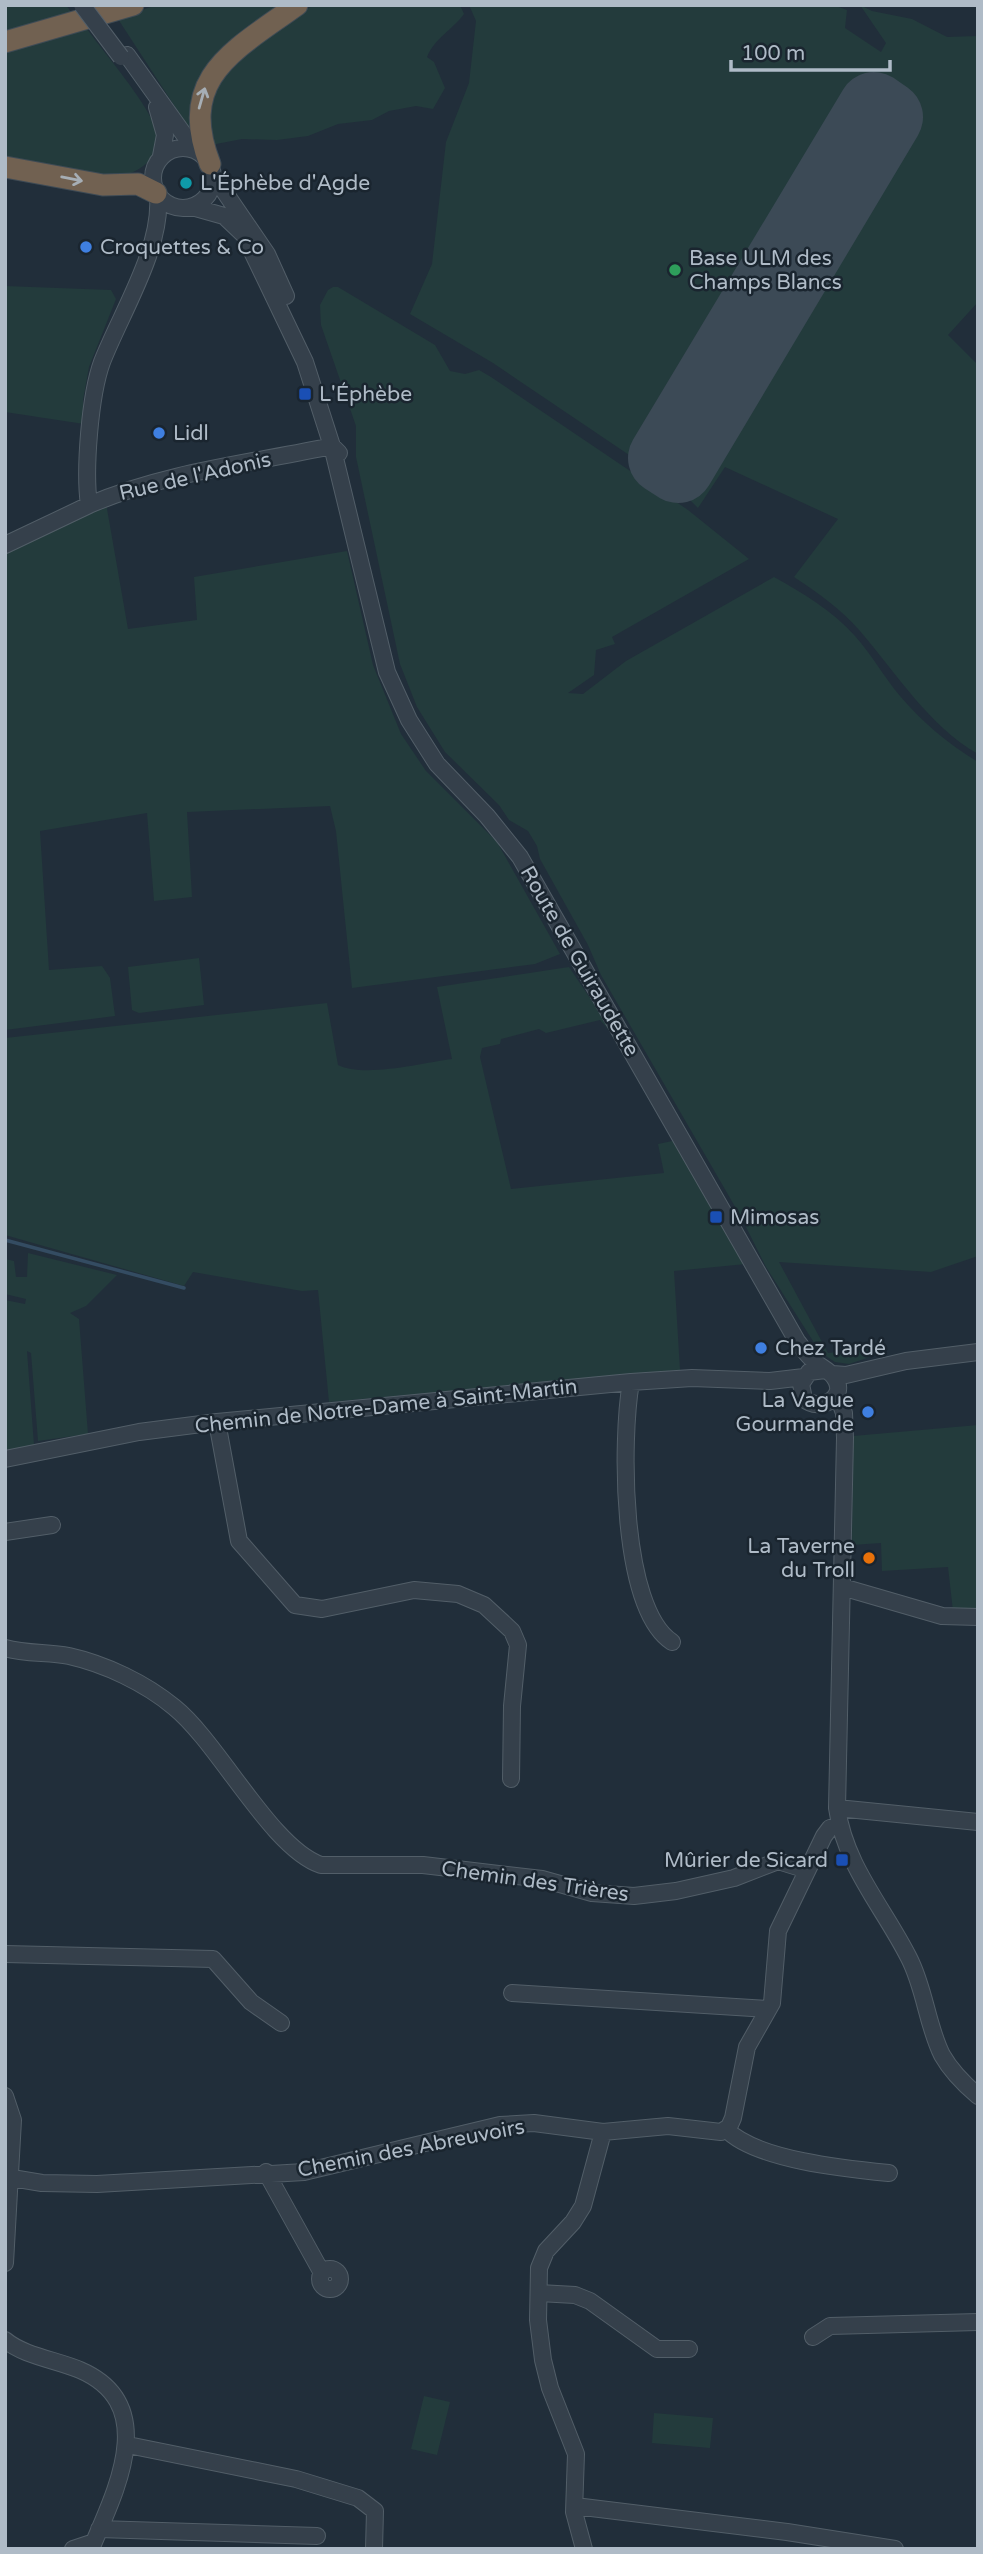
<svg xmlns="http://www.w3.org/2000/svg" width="983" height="2554" viewBox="0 0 983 2554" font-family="'Varela Round',sans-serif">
<rect width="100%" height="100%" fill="#212e3a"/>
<path fill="#233b3c" d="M5,5H66L74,16L5,35Z
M156,5H291L226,53L196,139L118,19Z
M313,5H460L464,14C452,30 435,38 427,57L434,62L445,88L433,109L416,106L389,111L372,120L338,124L308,136L277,140L242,139L211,145C211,132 206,113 210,101C224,57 278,30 313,5Z
M469,5H833L847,10L845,28L881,52L886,43L860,5L872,11L912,19L947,37L978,36V302L948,335L978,365V754C929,726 897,674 860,631C841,609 818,593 794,577L838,519L725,467L698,508L678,488L493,363L410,314L432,264L446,142L469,83L476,21Z
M87,29C104,53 154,110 158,136C162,159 132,178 111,177C76,176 39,165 5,159V53Z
M5,286L111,290L116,299L89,367L83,400L84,424L5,412Z
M333,287H338L435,345L450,371L465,374L479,370L491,377L688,510L749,559L612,637L615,644L596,650L594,675L568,693L583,694L626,661L774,577C804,594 832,610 855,636C872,655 884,677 900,696C922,722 948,744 978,762V1256L931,1272L779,1262L828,1353L879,1348L870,1357L849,1364L835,1362L820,1352L766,1267L741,1217L601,975L588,945L540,859L537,846L528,831L509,820L499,805L445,752L417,707L400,664L356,457V426L321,325L320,305L328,290Z
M106,503L128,629L197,620L194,577L347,551L373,665L401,734L426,771L497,842L560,954L535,964L352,988L336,831L330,806L187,812L192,897L154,901L147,813L40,831L49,970L102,966L110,978L115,1016L5,1030V550Z
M199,958L204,1005L139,1013L132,1010L128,967Z
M569,967L621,1044L600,1020L546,1033L539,1029L501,1039L500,1044L482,1048L480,1057L511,1189L664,1173L658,1144L677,1140L746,1264L674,1271L680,1370L329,1402L318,1290L302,1291L193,1272L184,1286L5,1235V1038L327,1003L338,1065C364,1078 422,1063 452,1059L437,987Z
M28,1253L117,1275L86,1306L70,1313L79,1319L88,1434L38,1441L31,1353L27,1351L34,1445L5,1450V1300L25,1304L26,1299L5,1294V1259L14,1261L16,1277H27Z
M978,1425V1613L953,1611L948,1567L882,1571L881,1543L852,1545L853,1436Z
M424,2396L450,2402L437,2455L411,2449Z
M654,2413L713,2418L710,2448L652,2443Z"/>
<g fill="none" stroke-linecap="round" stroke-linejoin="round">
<path stroke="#344c62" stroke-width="3.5" d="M5,1240L184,1288"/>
<path stroke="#3c4a56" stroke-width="72" d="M874,108L887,117L678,467L664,458Z"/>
<g stroke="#525e68" stroke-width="18">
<path id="minor" d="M127,55L195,150
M157,107L165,135L161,156
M153 178a30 30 0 1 1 60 0a30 30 0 1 1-60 0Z
M213,175L267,254L286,296
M158,197C162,249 121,313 102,362C90,395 84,470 89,505C165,472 252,463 332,446L339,453
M192,207L224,216L244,235L305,362L332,446L387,672L409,720L437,764L487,816L520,857L797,1341C802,1347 806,1354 812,1359C818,1366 829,1370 834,1377C849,1397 820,1413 804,1399L801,1384L809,1372L825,1370
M5,545L89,505
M832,1374L846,1375L906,1361L978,1352
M631,1382C621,1439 620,1608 672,1642
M837,1394L844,1413L845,1438L837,1808C845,1866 884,1908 909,1958C925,1989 927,2025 942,2055C951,2071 964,2084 978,2096
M217,1422L239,1541L295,1605L322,1609L414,1590L458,1594L484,1605L512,1631L518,1645L512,1706L511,1779
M5,1459L139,1432L217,1422L631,1382L692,1378L770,1381L804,1377
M5,1532L52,1525
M842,1587L942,1616L978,1617
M5,1648C26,1654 48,1652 69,1656C105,1664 145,1683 174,1707C219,1743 271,1848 321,1865H423L542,1879L592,1893L634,1896L676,1891L734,1878L778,1861L807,1870
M837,1808L978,1822
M5,1954L213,1959L251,2002L281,2023
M512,1993L768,2009
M5,2096L13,2120L5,2263
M726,2129C755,2160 848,2169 889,2173
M266,2172L322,2273
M12,2178L42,2183L97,2184L304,2172L500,2125L534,2123L603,2132L668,2126L721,2132L729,2127L733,2118L747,2047L772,2003L778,1931L824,1836L830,1828L840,1825
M320 2279a10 10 0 1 1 20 0a10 10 0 1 1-20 0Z
M539,2293L575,2295L590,2301L657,2349H689
M813,2337L830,2326L978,2322
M5,2340C24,2356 57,2360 80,2370C161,2405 115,2492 91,2549
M128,2445L296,2479L358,2498L375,2511L374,2549
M575,2506L787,2532L895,2549
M99,2529L317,2536
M73,2549L94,2542
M584,2549L574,2512L576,2454L550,2388L543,2360L538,2320L539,2268L546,2251L573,2222L583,2206L603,2132"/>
</g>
<g stroke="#3f4b55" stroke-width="23">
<path id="highway" d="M5,42L133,5
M210,164C176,77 235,50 297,5
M5,167L103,185L138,184L156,193"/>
</g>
<use href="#minor" stroke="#35404b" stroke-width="16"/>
<use href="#highway" stroke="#716151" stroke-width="21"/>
<g stroke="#525e68" stroke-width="18" stroke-linecap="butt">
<path id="minor-bridge" d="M82,5L121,57"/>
</g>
<use href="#minor-bridge" stroke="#35404b" stroke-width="16"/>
</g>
<defs><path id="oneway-shaft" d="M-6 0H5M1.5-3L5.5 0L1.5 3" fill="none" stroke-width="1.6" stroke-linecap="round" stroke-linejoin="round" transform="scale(1.75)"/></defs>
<g stroke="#a6aeb5">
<use href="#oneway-shaft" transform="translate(202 98) rotate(-74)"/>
<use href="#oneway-shaft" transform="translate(72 179) rotate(11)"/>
</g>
<circle fill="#0f9aa8" stroke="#1a252f" stroke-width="2.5" cx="186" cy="183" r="7"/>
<g fill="#3f7fe0" stroke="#1a252f" stroke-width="2.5">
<circle cx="86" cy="247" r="7"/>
<circle cx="159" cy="433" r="7"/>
<circle cx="761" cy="1348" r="7"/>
<circle cx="868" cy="1412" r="7"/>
</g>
<circle fill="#2e9e5b" stroke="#1a252f" stroke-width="2.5" cx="675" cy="270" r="7"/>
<g fill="#1a4fb4" stroke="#1a252f" stroke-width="2.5">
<rect x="298" y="387" width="14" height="14" rx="3.5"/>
<rect x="709" y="1210" width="14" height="14" rx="3.5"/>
<rect x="835" y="1853" width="14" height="14" rx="3.5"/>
</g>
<circle fill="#e8710a" stroke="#1a252f" stroke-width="2.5" cx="869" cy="1558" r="7"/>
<g text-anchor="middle" stroke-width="5" stroke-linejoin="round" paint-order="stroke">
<g font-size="21" fill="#afbbc7" stroke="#1a252f" text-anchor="start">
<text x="200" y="190">L'Éphèbe d'Agde</text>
<text x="100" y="254">Croquettes &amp; Co</text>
<text x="689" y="265">Base ULM des<tspan x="689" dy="24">Champs Blancs</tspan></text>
<text x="319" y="401">L'Éphèbe</text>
<text x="173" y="440">Lidl</text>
<text x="730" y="1224">Mimosas</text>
<text x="775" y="1355">Chez Tardé</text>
<text x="854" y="1407" text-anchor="end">La Vague<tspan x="854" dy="24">Gourmande</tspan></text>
<text x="855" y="1553" text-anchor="end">La Taverne<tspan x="855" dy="24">du Troll</tspan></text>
<text x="828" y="1867" text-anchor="end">Mûrier de Sicard</text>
</g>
<g font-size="21" fill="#afbbc7" stroke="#1a252f">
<text transform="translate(195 476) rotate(-13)" y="7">Rue de l'Adonis</text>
<text transform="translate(580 961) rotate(60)" y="7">Route de Guiraudette</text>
<text transform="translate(386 1406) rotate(-6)" y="7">Chemin de Notre-Dame à Saint-Martin</text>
<text transform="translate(535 1881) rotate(8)" y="7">Chemin des Trières</text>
<text transform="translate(411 2148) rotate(-11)" y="7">Chemin des Abreuvoirs</text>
</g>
</g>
<rect width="983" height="2554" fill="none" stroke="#afbbc7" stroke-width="14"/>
<path d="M731 60v10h159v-10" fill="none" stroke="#afbbc7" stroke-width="3.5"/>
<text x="741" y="60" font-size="21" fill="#afbbc7" stroke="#1a252f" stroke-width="5" paint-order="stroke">100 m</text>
</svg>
